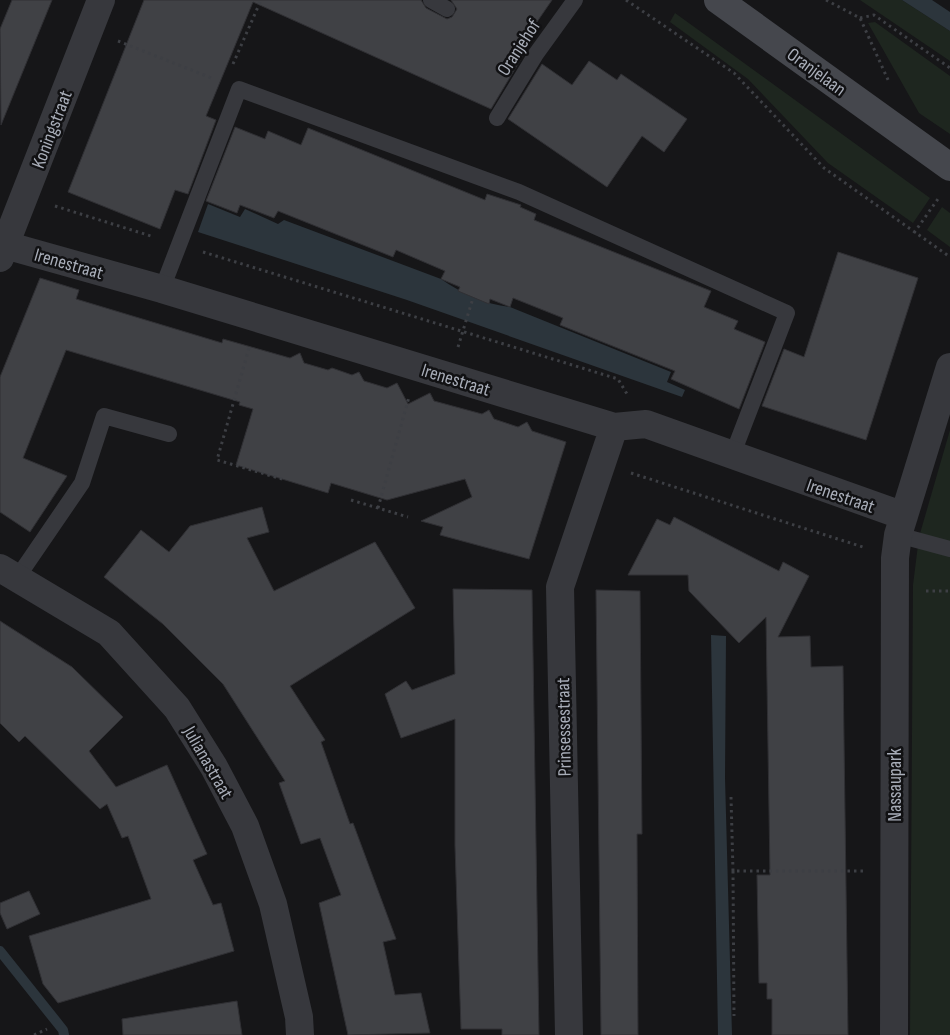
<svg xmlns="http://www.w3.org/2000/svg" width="950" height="1035" viewBox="0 0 950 1035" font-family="'Sofia Sans Condensed',sans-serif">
<rect width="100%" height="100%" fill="#161618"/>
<path fill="#1e261f" d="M860,0H902L950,31V61Z
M675,13L930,198L913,223L828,163L748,79L670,22Z
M875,22L950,76V134L919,113L868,23Z
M942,207L950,213V247L927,230Z
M950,430V1035H910L913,585L919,537Z"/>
<path fill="#2c353c" d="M902,0H932L950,12V31Z
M208,204L240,217L245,209L278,224L284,220L441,279C463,294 484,304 510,307L671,372L667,382L685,390L682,397L407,300L198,232Z
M711,635L726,636L725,778L732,1035H718Z"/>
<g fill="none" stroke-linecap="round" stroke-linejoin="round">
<path stroke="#2c353c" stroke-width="10" d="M0,951L63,1030L64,1035"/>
</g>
<path fill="#404145" stroke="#303034" d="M12,0H52L1,125L0,29Z
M144,0H421L426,8L447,19L452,17L457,9L451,0H552L519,48L525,52L491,109L253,2L206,116L216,120L188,194L175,190L160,229L68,192Z
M589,61L617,80L621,74L687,119L664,152L642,136L607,187L508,119L542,64L572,85Z
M235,127L265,139L268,131L301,145L308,128L485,200L487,194L521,205L520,207L536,214L534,220L711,291L704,307L738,321L734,329L765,342L739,409L671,379L675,371L560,325L563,318L513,298L510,307L490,299L489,304L458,291L460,287L441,279L445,271L396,250L393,257L278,211L274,218L240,205L237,213L206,201Z
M838,252L918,278L866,440L762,406L784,349L804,357Z
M40,278L79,290L76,299L222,343L223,339L290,358L300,353L304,363L328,370L332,368L352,375L359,372L364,381L387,388L397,383L408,404L430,393L434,401L482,414L489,410L494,419L518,427L527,422L532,431L566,442L529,559L440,535L443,527L421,521L472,497L465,479L387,500L331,483L328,493L236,465L253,409L239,405L240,402L66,350L23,458L67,476L30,532L0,512V377Z
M262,507L269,532L247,538L274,591L375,542L415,608L290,686L325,740L321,742L350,824L353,823L396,939L383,942L395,995L421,993L430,1033L348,1035L319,903L341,895L320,838L301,844L279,783L285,781L223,684L163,624L104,577L141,530L169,552L190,526Z
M674,517L779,571L783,562L809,576L778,637L810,636L811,667L843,666L848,1035H772V999H767V983H759L757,875H770L766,617L739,643L689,591L688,575H628L657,519L670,525Z
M453,589L532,590L539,1035H502V1029H461L455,846V719L401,738L385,694L406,681L412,690L455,674Z
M596,590L640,591L642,834H637L638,1035H601Z
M0,621L72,667L123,717L89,751L116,787L167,765L207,854L193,860L213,905L221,903L234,951L58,1003L43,984L29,936L151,899L128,836L122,838L107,804L100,809L25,736L19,742L0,723Z
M29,891L40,914L7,929L0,913V903Z
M237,1001L242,1035H123L122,1019Z"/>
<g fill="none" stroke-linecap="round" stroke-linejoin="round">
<path stroke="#3d3f44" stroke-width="3" stroke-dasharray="2.5 4" stroke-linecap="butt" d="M626,0L734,73L824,168L950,257
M826,0L860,18L889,82
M860,18L874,15L950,68
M118,41L214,79
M233,64L261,0
M55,206L154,237
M914,233L940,196
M203,252L618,379L627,394
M458,347L473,298
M249,348L217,460L282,479
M631,473L866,548
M351,500L408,517
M378,508L409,397
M926,591H950
M731,797L733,871H863
M733,871L734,1016
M34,1035L47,1029"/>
<path stroke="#37383d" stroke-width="16" d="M431,0L447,9
M497,118L536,54L575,0
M162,289L239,89L519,192L787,313L732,456
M898,535L950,549
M17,578L82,483L104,416L169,434"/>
<path stroke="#37383d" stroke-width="28" d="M5,245L162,289L614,427L646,424L904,516
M0,258L101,0
M0,568L109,633L177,708L214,767L245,826L273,904L299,1017L300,1035
M569,1035L560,587L614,427
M894,1035L895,558L898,535L950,367"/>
<path stroke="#45474d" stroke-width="28" d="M718,0L950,167"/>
</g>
<g text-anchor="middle" stroke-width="5" stroke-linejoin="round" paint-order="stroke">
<g font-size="19" fill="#a8adb8" stroke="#111113">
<text transform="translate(518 47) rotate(-57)" y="7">Oranjehof</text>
<text transform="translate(817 71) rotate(36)" y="7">Oranjelaan</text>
<text transform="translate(51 129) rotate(-69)" y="7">Koningstraat</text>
<text transform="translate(69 263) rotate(16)" y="7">Irenestraat</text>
<text transform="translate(456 379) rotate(17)" y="7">Irenestraat</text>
<text transform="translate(841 495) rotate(19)" y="7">Irenestraat</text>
<text transform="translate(563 727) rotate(-91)" y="7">Prinsessestraat</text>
<text transform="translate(209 762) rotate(60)" y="7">Julianastraat</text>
<text transform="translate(894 785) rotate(-90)" y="7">Nassaupark</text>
</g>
</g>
</svg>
